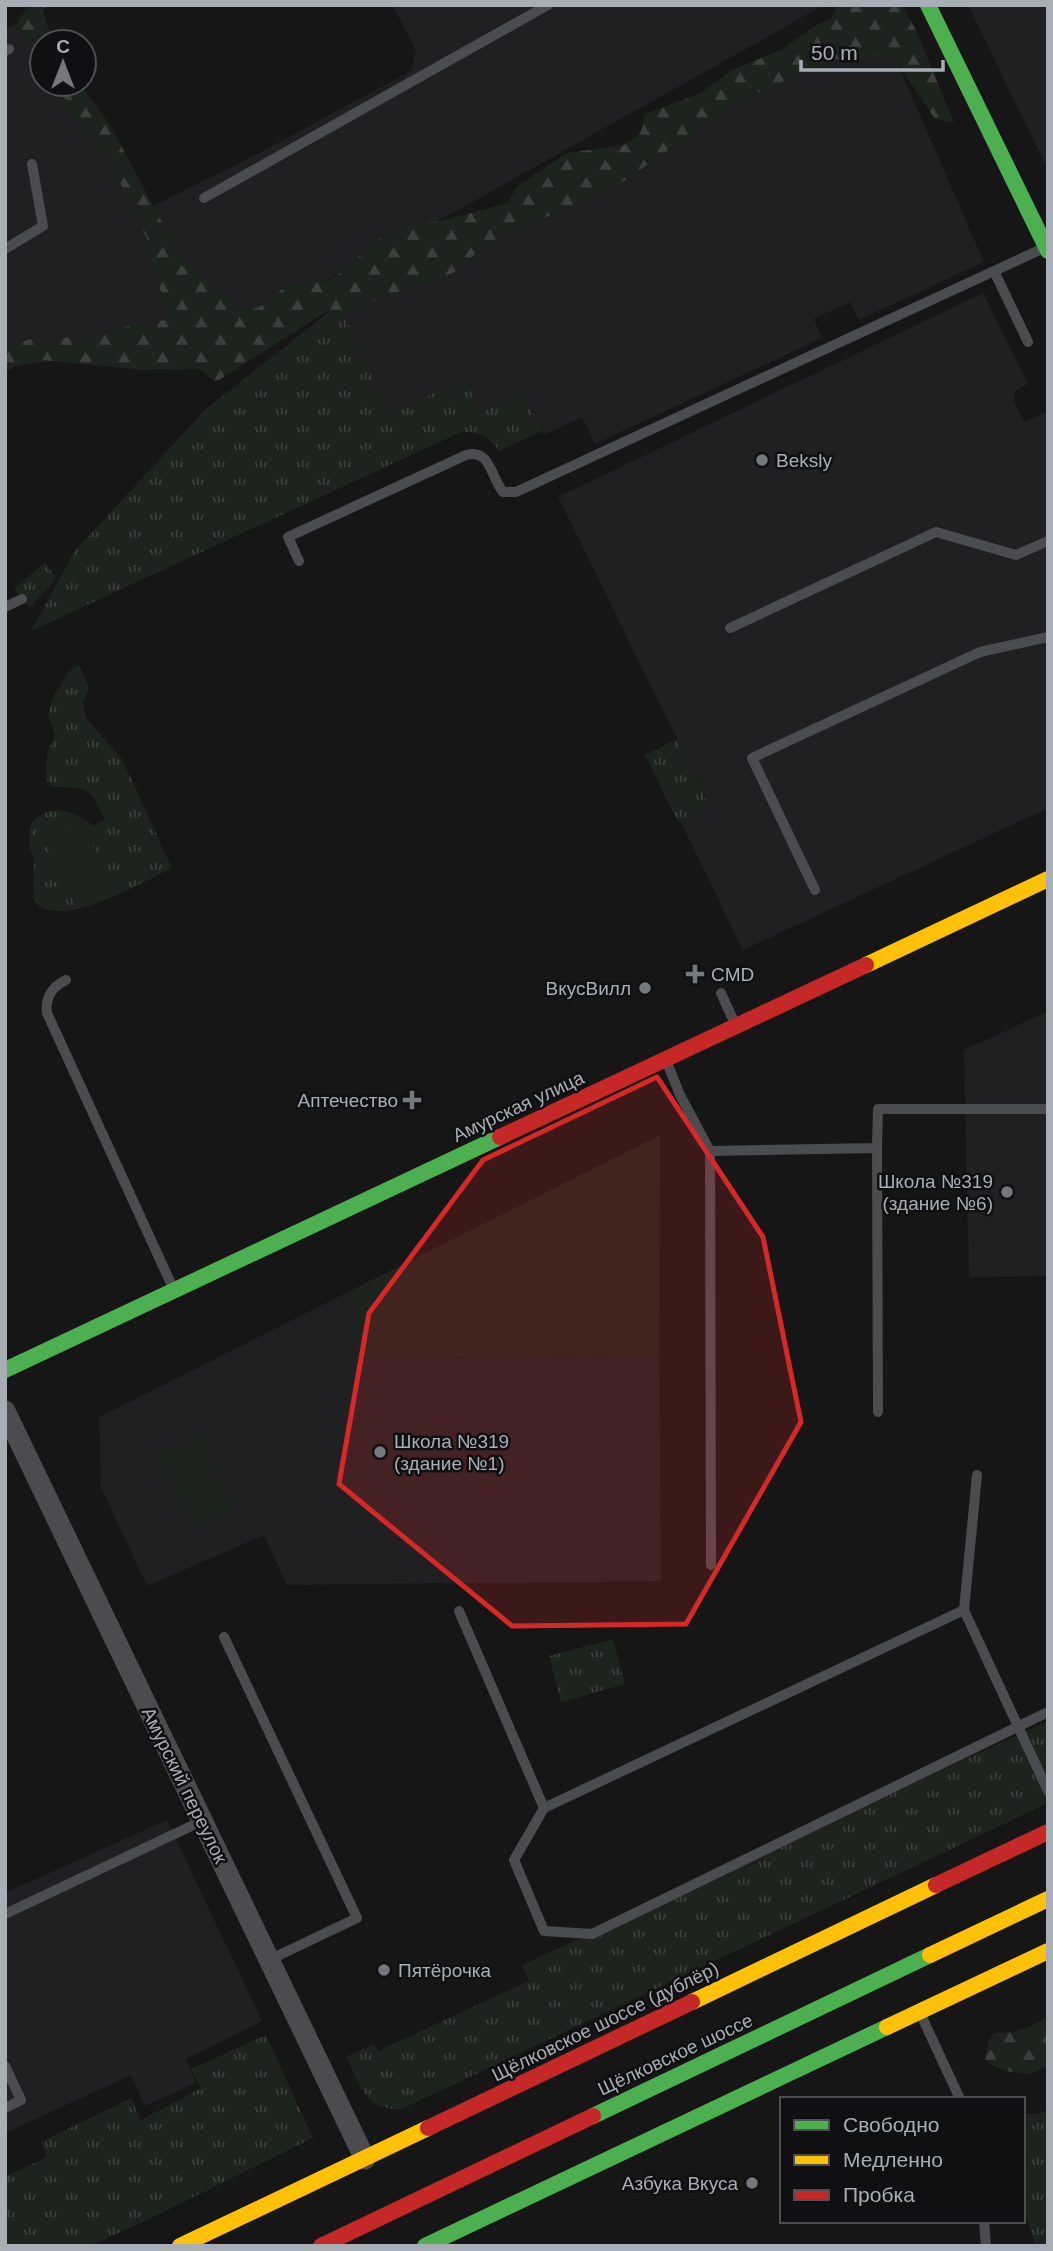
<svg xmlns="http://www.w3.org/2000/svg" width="1053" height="2251" viewBox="0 0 1053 2251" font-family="Helvetica,sans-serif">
<defs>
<pattern id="grass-tufts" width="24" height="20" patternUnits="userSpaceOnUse" patternTransform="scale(1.75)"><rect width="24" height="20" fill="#1d231d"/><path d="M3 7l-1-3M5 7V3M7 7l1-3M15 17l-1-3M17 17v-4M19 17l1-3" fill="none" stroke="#3b403c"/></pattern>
<pattern id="forest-firs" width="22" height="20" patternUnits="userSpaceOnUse" patternTransform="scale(1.75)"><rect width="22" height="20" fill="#1d231d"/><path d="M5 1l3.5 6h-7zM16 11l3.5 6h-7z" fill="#3b403c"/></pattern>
</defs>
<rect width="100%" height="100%" fill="#161616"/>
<path fill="#202022" d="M392,5H824L460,209L213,341L5,367V30L31,16L42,42V84H69L141,212L242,162L411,71L416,50Z
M968,5H1048V170Z
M875,12L984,262L859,320L850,302L814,319L822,338L595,444L582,417L544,435L524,393L481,413L465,379L390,413L339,304Z
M983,293L1028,384L1015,391L1014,402L1024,422L1048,411V808L743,950L680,821L710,806L558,497Z
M1048,1011V1276L969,1277L964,1050Z
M356,1288V1358L659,1356L661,1581L287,1585L264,1535L147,1586L101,1487L99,1417Z
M167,1820L262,2021L186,2059L196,2083L145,2106L131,2075L5,2133V1893Z"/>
<path fill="url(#grass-tufts)" d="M339,304L390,413L465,379L481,413L524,393L542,431L499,451C489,436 478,431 461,432L31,631L74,552L206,409Z
M45,562L56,578L30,608L14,589Z
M79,665L89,687L83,703L86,718L122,759L171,866L168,870C138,884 69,926 38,906L33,897L34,860L29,844L31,824C47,802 76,810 93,826L105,820C90,787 90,788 54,787L47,781L46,768L47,755L55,734L48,715L54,694C64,687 61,674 79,665Z
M677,739L710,807L678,822L645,755Z
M613,1639L625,1684L561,1702L549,1656Z
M1048,1721V1803L402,2109C365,2111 361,2086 346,2057L374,2044L378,2051L529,1981L522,1965Z
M266,2035L313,2138L143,2222L89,2246H5V2177L47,2157L41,2142L131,2098L141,2120L201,2088L191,2069Z
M1048,2109V2246H1036L1023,2207V2114L1041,2113Z"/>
<path fill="url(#forest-firs)" d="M32,5H51L42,9L48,28L63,42H42V58L17,27L20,17Z
M838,5H902L917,32L954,123L935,119L891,53L853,60L833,59L737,102L618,185L488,243L455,272L350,310L327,311L216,382L199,369L140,370L43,360L18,365L5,372V347L37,337L91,338L137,323L168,320L171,311L154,277L147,239L130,201L104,153L71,112L58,84H80L110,125L182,259L239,309L258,308L289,284L327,281L344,271L372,243L405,225L442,221L507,203L518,186L567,153L624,145L640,134L645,114L699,94L730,71L783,49L814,26L831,19Z
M1048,2016V2066C1043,2068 1036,2072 1031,2073C1017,2075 994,2069 985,2060L988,2041L994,2033C1015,2033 1030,2029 1048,2016Z"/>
<path fill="#1d231d" d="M82,823L112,888L75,905L45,840Z
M660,1135L659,1356L355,1358L356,1288Z
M199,1434L234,1507L193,1526L159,1453Z"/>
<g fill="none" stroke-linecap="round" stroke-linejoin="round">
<path stroke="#4b4c4f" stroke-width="10" d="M5,51L9,49
M204,198L548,5
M5,249L43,226L32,164
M994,271L1028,342
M299,561L288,537L466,455C490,448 491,477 503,492H516L1046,247
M5,607L22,599
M730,628L936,532L1016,555L1048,541
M815,890L752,758L980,652L1048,637
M66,980C52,987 45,997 47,1013L173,1288
M721,993L736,1026
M666,1060L680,1095L710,1151L711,1565
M877,1148L878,1109H1048
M710,1151L877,1148L878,1412
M977,1475L964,1610L1048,1791
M964,1610L544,1808L514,1860L544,1931L592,1934L1048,1712
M459,1611L544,1808
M224,1637L357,1918L269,1960
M5,1914L202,1821
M921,2015L960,2099
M5,2066L21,2100L5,2108
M984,2221L986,2246"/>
<path stroke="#4b4c4f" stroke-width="21" d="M5,1411L365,2159"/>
<path stroke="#4caf50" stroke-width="16" d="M928,5L1048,251
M5,1370L500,1137
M593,2116L930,1955
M425,2246L887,2027"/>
<path stroke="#ffc107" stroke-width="16" d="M866,965L1048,879
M930,1955L1048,1899
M692,2002L936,1885
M887,2027L1048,1951
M180,2246L428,2128"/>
<path stroke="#c62828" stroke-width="16" d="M500,1137L866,965
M936,1885L1048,1832
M428,2128L692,2002
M321,2246L593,2116"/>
</g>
<path fill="#d62828" fill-opacity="0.2" stroke="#d62828" stroke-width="5" stroke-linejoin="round" d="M657,1077L763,1237L801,1422L686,1624L512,1626L339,1484L369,1313L483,1160Z"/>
<g fill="#75797e" stroke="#101012" stroke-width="2.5">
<circle cx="762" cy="460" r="7"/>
<path d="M691.5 963.5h7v7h7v7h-7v7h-7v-7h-7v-7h7z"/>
<circle cx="645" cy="988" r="7"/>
<path d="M408.5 1089.5h7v7h7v7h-7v7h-7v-7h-7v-7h7z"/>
<circle cx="1007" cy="1192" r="7"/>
<circle cx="380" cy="1452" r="7"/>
<circle cx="384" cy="1970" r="7"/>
<circle cx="752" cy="2183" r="7"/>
</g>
<g text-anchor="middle" stroke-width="5" stroke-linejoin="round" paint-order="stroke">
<g font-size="19" fill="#a8aeb6" stroke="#101012" text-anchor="start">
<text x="776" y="467">Beksly</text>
<text x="711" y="981">CMD</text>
<text x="631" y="995" text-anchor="end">ВкусВилл</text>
<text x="398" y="1107" text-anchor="end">Аптечество</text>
<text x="993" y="1188" text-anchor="end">Школа №319<tspan x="993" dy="22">(здание №6)</tspan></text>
<text x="394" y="1448">Школа №319<tspan x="394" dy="22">(здание №1)</tspan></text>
<text x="398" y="1977">Пятёрочка</text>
<text x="738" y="2190" text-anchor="end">Азбука Вкуса</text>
</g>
<g font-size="19" fill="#a8aeb6" stroke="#101012">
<text transform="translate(518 1106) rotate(-25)" y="7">Амурская улица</text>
<text transform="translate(185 1785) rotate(64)" y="7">Амурский переулок</text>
<text transform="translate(605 2021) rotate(-26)" y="7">Щёлковское шоссе (дублёр)</text>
<text transform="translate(675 2054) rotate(-25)" y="7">Щёлковское шоссе</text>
</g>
</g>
<rect width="1053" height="2251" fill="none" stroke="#a8aeb6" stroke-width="14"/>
<rect x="780" y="2097" width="245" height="126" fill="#101012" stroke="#4d4f54" stroke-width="2"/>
<rect x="794" y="2120" width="35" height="10" fill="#4caf50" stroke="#4d4f54" stroke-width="2"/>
<text x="843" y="2132" font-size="21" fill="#a8aeb6">Свободно</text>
<rect x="794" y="2155" width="35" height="10" fill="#ffc107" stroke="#4d4f54" stroke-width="2"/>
<text x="843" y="2167" font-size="21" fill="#a8aeb6">Медленно</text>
<rect x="794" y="2190" width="35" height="10" fill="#c62828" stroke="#4d4f54" stroke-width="2"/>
<text x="843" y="2202" font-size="21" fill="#a8aeb6">Пробка</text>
<g transform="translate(63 63)"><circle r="33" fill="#101012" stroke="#4d4f54" stroke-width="2"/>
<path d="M0-5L12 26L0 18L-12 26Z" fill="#75797e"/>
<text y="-10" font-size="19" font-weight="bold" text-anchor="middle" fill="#a8aeb6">С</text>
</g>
<path d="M801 60v10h142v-10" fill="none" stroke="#a8aeb6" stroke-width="3.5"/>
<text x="811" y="60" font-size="21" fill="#a8aeb6" stroke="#101012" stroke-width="5" paint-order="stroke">50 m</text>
</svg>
